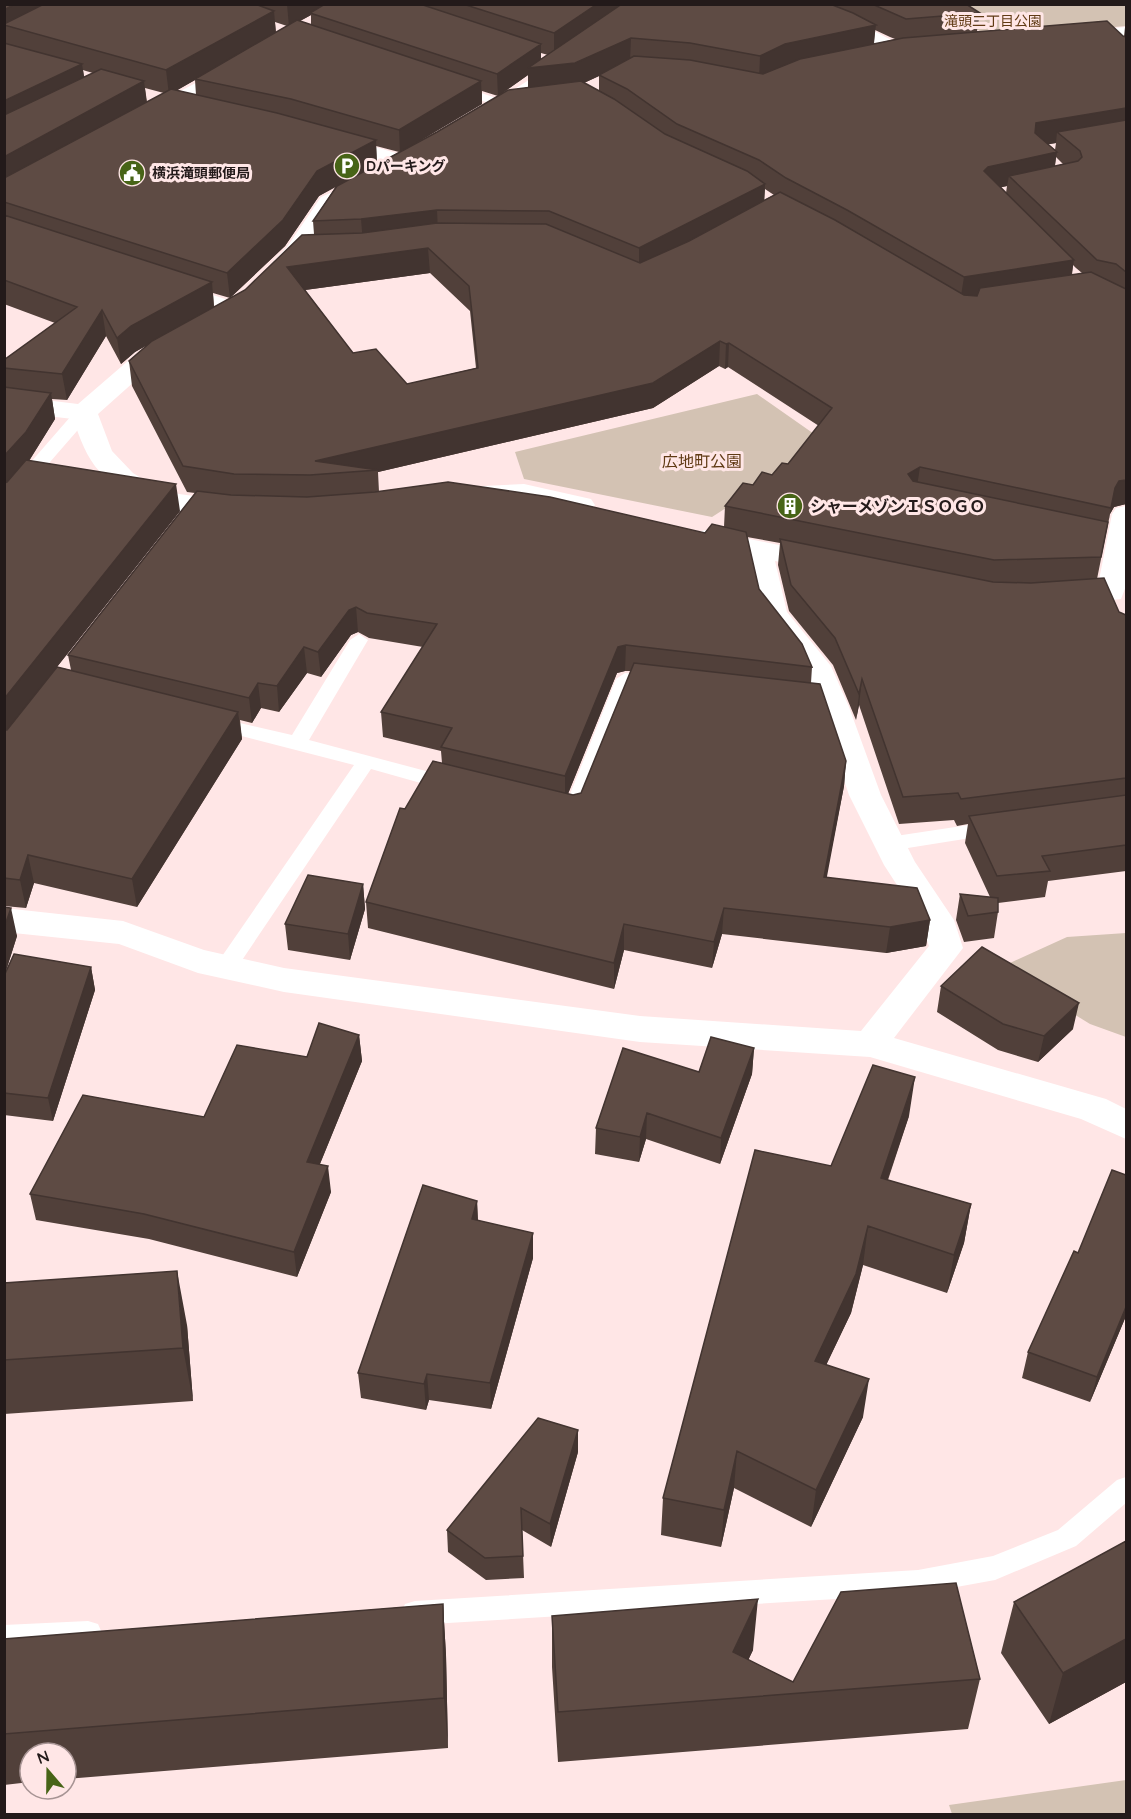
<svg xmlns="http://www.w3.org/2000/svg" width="1131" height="1819" viewBox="0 0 1131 1819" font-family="Quicksand,'Noto Sans JP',sans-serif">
<rect width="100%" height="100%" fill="#ffe6e6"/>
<path fill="#d3c2b3" d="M938,5H1125L1126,26L991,38Z
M757,394L827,443L712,517L524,479L515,452Z
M1126,933V1037L1090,1024L999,968L1067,937Z
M1126,1780V1814H952L949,1805Z"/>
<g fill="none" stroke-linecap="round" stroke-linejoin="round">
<path fill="#fff" fill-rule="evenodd" d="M551,66L558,70L556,73L502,108L448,88L455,84L499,99Z
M186,286L243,305L245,308L237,313L181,294L178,291Z
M84,407L90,408L92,412L90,416L10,508L4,509V493L78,408Z
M359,634L368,640L309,740L456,779L459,784L456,789L449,791L371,769L234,972L226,975L218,972L215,967L218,962L354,765L207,727L204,723L207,719L214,717L292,735L350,640Z
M625,673L655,676L664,682L655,688L632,686L583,812L580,817L573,819L558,815L555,810L558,805L566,804L616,679Z
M995,821L1002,823L1005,828L1002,833L889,851L882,849L879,844L882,839L889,837Z
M1126,1477V1503L1076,1546L995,1580L918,1594L415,1625L405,1622L401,1613L405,1604L415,1601L918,1570L993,1556L1058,1530L1117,1480Z
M88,1621L98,1624L102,1633L98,1642L88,1645L4,1650V1625Z"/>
<path fill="#fff" fill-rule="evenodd" d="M781,4H810L866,27L907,48L910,52L907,56H893L852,35L784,8Z
M1126,27V39L1074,43L1067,41L1064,37L1067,33L1074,31Z
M236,62L243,64L247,68L243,72L158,121H142L139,116L142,111Z
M334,135L410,157L413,162L410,167L402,169L326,147L323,142L326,137Z
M344,187L352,189L355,194C351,201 342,202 337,208C318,227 301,282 270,274L266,269L287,247L321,197Z
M168,339L177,342L181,347L177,352L154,364L98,414L112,451L133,473L149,483L179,494L240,502L244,508L240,514C202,523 127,502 100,472C86,457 80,438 73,419L4,411V395L78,404L136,354Z
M524,484L591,499L595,505L591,511C569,516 546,503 525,500C504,498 483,504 462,499L458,493L462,487Z
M1126,506V586L1121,599L1066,605L1056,602L1052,596L1056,590L1098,585L1112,514L1116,508Z
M706,530L823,554L833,556L837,562L833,568L823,570L775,561L787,612L831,666L849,707L881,795L915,862L954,920L963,948L894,1038L1106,1099L1126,1109V1139L1081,1119L870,1057L640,1042L284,992L198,973L119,944L4,932V908L123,921L204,950L284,968L640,1016L861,1031L929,946L921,922L884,865L849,795L819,707L802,668L759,613L745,554L696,544L692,538L696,532Z"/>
</g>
<path fill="#51403a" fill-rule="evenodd" d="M4,4H966L980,13L977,31L1124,36L1126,19V504L1114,507L1110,514L1097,579L1119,612L1126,615V871L1048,881L1045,897L998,903V912L994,938L964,942L956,920L960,894L990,897L965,843L968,824L957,826L954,820L899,824L859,705L856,720L833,665L789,611L778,565L780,543L747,537L759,589L812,667L811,683L846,761L844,786L826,877L930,920L926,946L886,953L722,934L712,968L624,950L614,989L368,928L366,902L405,809L442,763L441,751L383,737L381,712L423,647L369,638L358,632L351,635L321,677L307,673L279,712L261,708L252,723L240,720L242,739L137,907L34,883L26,908L4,906V360L55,323L4,304V43H5L4,37ZM311,15V25L300,21ZM275,22L287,26L276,33ZM875,30L890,37L895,39L874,44ZM541,53L548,55L541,59ZM83,70L86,71L93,73L84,78ZM528,75V87L500,95ZM599,76V91L584,83ZM195,80L196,95L177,90ZM145,88L160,92L164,93L147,102ZM482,91L498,96L437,132L405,149L482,104ZM1056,143L1055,150L1048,144ZM376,146L399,152L377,164ZM1056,157L1063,164L1055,166ZM336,186L313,221L314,234L245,290L214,307L213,293L230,298L285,246L319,196ZM1007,186L1006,193L1001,187ZM765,189L774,195L764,200ZM1073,265L1076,268L1082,273L1072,275ZM430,273L470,311L476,368L407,384L353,353L305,290ZM106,336L121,364L135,352L147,345L129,361L132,386L187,492L195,493L68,655L71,670L57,667L180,511L29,461L55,419L52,399L67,400ZM719,366L725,369L728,367L819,426L788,464L772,475L753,485L725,506L724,527L705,533L379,492L378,472L653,408ZM625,671H631L581,793L573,795L568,794L617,673Z
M363,884L365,909L350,960L288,950L285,924Z
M4,907L17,936L5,974L91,967L95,990L53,1121L4,1115Z
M941,986L1073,1029L1038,1062L998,1050L937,1012Z
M359,1035L362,1061L320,1164L331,1192L297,1277L149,1239L36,1220L30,1194L204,1117L307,1057Z
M754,1048L752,1074L720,1164L646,1139L639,1162L595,1154L596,1128L699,1072Z
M909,1116L888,1180L971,1204L964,1243L947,1293L863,1265L851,1313L826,1365L863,1417L811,1527L734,1488L721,1547L661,1535L663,1498L831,1166Z
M477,1201L478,1220L533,1258L491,1409L429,1400L426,1410L361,1398L358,1373Z
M1078,1253L1126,1316L1090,1402L1022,1378L1028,1352Z
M4,1283L187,1325L193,1401L4,1414Z
M578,1452L551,1547L522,1530L524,1578L486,1580L448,1552L447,1530Z
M1126,1541V1682L1049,1724L1001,1653L1014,1602Z
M443,1604L446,1655L448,1748L66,1779V1753H30V1782L4,1785V1639Z
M552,1616L753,1650L748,1660L793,1682L980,1679L968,1729L558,1762L552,1667Z"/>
<path fill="#423430" d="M15,4H68L4,25V10Z
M287,4H330L310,13L311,15L289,27Z
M597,4H632L554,57V33Z
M274,11L276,35L195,79V80L169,95L166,70Z
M876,25L873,49L759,80L760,56L785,44Z
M631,38L630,62L599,75V76L575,87L528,93V75L498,96L497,74L541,44V66Z
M82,64L86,88L4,127V101Z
M144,81L147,106L4,184V157Z
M481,81L482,104L400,153L399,130Z
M1126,108V130L1057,132L1056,143L1033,147L1036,123Z
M376,140L377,165L319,196L285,246L230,298L227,273L317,171Z
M1057,152L1053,176H1009L1007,186L985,191L984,171L988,167Z
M765,184L764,207L639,272V248Z
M437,210L438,233L363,243L361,219Z
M428,248L430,273L290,292L287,267Z
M1074,260L1070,284L960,302L964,277Z
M212,282L214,308L135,352L121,364L117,338L131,326Z
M102,310L106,336L67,400L62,374Z
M720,341L719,366L653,408L378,472V470L315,461Z
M729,343L728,367L725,369L726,344Z
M51,393L55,419L30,459L4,489V456Z
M920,467L916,493L908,474Z
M1126,480V504L1114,507L1110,514L1106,533L1115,488L1119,481Z
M176,484L180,511L4,734V699Z
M356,607L358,632L351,635L321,677L318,652L349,610Z
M626,645L625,671L617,673L565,801V776L618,647Z
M304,647L307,673L279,712L277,686Z
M862,679L859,705L856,720L859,694Z
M258,683L261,708L252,723L249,698Z
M238,712L242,739L137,907L132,879Z
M846,761L844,786L822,903L824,877Z
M28,855L34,883L26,908L20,880Z
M363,884L365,909L350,960L348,934Z
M11,908L17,936L4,977V928Z
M724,908L722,934L712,968L714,942Z
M930,920L926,946L886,953L890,927Z
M624,924V950L614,989V963Z
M91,967L95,990L53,1121L48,1098Z
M1079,1003L1073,1029L1038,1062L1044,1036Z
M359,1035L362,1061L310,1188L307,1162Z
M754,1048L752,1074L720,1164L721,1138Z
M915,1077L909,1116L875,1216L881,1178Z
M647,1113L646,1139L639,1162L640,1137Z
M328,1166L331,1192L297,1277L294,1252Z
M477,1201L478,1227L472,1219Z
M971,1204L964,1243L947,1293L954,1255Z
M868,1226L863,1265L851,1313L810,1399L815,1361Z
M533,1233V1258L491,1409L490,1383Z
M177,1271L187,1325L193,1401L183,1348Z
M1126,1307V1316L1090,1402L1097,1377Z
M427,1374L429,1400L426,1410L424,1384Z
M869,1379L863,1417L811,1527L816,1490Z
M578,1430V1452L551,1547L550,1524Z
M737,1451L734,1488L721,1547L724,1510Z
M758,1599L753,1650L730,1699L733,1652Z
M443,1604L446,1655L448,1748L444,1698Z
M1126,1639V1682L1049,1724L1063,1673Z"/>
<path fill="#5e4b44" stroke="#423430" stroke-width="1.5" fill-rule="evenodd" d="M4,4H15L4,10Z
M44,4H255L274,11L166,70L4,25V24Z
M325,4H420L541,44L497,74L310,13Z
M463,4H597L554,33Z
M622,4H830L853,13L876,25L785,44L760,56L690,43L631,38L575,63L528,68Z
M872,4H966L980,13L906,19Z
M297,20L481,81L399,130L291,99L195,79Z
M1107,21L1123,36L1126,37V108L1036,123L1035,133L1057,152L988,167L984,171L1074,260L964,277L847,210L786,178L759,160L677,124L627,89L599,75L634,56L690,60L763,74L800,59L903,38Z
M4,43L82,64L4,101Z
M101,69L144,81L4,157V115Z
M581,81L614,99L665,134L747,171L765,184L639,248L549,211L437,210L361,219L313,221L337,186L437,132L508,90Z
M171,89L277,113L376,140L317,171L283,220L227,273L4,202V178Z
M1126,120V272L1116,264L1097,260L1009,176L1078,161L1082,157L1080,151L1057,132Z
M780,192L835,220L964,295L977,296L980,288L1091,272L1126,289V480L1119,481L1115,488L1111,508L920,467L908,474L913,481L1108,522L1101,557L994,560L725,506L743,483L753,485L762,472L772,475L782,463L788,464L832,408L729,343L726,344L720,341L653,383L315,461L378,470L310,475L234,474L183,466L129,361L152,341L245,290L302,235L362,233L437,223L546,224L640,263L689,241ZM428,248L469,286L478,368L407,384L376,349L353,353L287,267Z
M4,215L212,282L131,326L117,338L102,310L62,374L4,368V360L77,307L4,280Z
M4,387L51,393L26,432L4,456Z
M26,460L176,484L4,699V483L7,482Z
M448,482L550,497L705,533L712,524L746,532L759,589L802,644L812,667L626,645L618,647L565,776L441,747L452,728L381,712L437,624L367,613L356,607L349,610L318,652L304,647L277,686L258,683L249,698L68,655L197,491L231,495L307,497L375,492Z
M780,539L993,582L1031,583L1104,578L1119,612L1126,615V778L961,799L958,793L903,797L862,679L859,694L835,638L791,585Z
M634,663L820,684L846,761L824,877L917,888L930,920L890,927L724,908L714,942L624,924L614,963L366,902L400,808L405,809L433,761L573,795L581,793Z
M57,667L238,712L132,879L28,855L20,880L4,878V730H7Z
M1126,795V845L1042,856L1050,871L997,876L969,816Z
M308,875L363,884L348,934L285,924Z
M960,894L998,898V912L968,916Z
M4,907L11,908L4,928Z
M982,947L1079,1003L1044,1036L1003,1024L941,986Z
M14,954L91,967L48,1098L4,1093V976Z
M319,1023L359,1035L307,1162L328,1166L294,1252L144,1214L30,1194L83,1095L204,1117L237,1045L307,1057Z
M711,1037L754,1048L721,1138L647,1113L640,1137L596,1128L623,1048L699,1072Z
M873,1065L915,1077L881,1178L971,1204L954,1255L868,1226L856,1274L815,1361L869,1379L816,1490L737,1451L724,1510L663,1498L755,1150L831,1166Z
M1112,1170L1126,1175V1307L1097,1377L1028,1352L1074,1251L1078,1253Z
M423,1185L477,1201L472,1219L533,1233L490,1383L427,1374L424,1384L358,1373Z
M177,1271L183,1348L4,1360V1283Z
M538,1418L578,1430L550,1524L521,1508L523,1556L485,1558L447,1530Z
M1126,1541V1639L1063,1673L1014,1602Z
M956,1583L980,1679L558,1712L552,1616L758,1599L733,1652L793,1682L841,1592Z
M443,1604L444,1698L4,1734V1639Z"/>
<defs>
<g id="parking-disc" transform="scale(1.35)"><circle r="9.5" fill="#476417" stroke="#ffe6e6"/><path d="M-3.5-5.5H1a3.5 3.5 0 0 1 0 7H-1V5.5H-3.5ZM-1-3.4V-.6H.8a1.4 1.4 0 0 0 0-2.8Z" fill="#fff"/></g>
<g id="civic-disc" transform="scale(1.35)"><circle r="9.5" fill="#476417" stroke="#ffe6e6"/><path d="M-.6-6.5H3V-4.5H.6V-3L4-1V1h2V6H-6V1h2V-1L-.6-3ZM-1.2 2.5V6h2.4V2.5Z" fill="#fff"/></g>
<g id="building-disc" transform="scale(1.35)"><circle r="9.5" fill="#476417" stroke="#ffe6e6"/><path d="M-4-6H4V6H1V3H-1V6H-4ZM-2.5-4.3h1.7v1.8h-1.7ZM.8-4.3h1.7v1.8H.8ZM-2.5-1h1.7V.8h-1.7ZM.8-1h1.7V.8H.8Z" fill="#fff"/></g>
</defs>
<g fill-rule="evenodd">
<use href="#parking-disc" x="347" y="166"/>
<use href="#civic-disc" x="132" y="173"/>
<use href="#building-disc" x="790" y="506"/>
</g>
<g text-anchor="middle" stroke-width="6" stroke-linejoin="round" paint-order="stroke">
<g font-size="14" fill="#603a14" stroke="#ffe6e6">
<text x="993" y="26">滝頭二丁目公園</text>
</g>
<g font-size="14" font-weight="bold" fill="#231a1a" stroke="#ffe6e6" text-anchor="start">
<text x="366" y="171">Dパーキング</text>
<text x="152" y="178">横浜滝頭郵便局</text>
</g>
<g font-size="16" fill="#603a14" stroke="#ffe6e6">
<text x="702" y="467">広地町公園</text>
</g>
<g font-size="16" font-weight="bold" fill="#231a1a" stroke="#ffe6e6" text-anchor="start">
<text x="810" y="512">シャーメゾンＩＳＯＧＯ</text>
</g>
</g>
<rect width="1131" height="1819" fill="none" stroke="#231a1a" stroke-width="12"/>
<g transform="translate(48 1771) rotate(340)"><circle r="28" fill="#ffe6e6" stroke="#a79494" stroke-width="1.5"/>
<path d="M0-4.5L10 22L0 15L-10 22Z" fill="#476417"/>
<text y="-9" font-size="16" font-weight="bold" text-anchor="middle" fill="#231a1a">N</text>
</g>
</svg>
